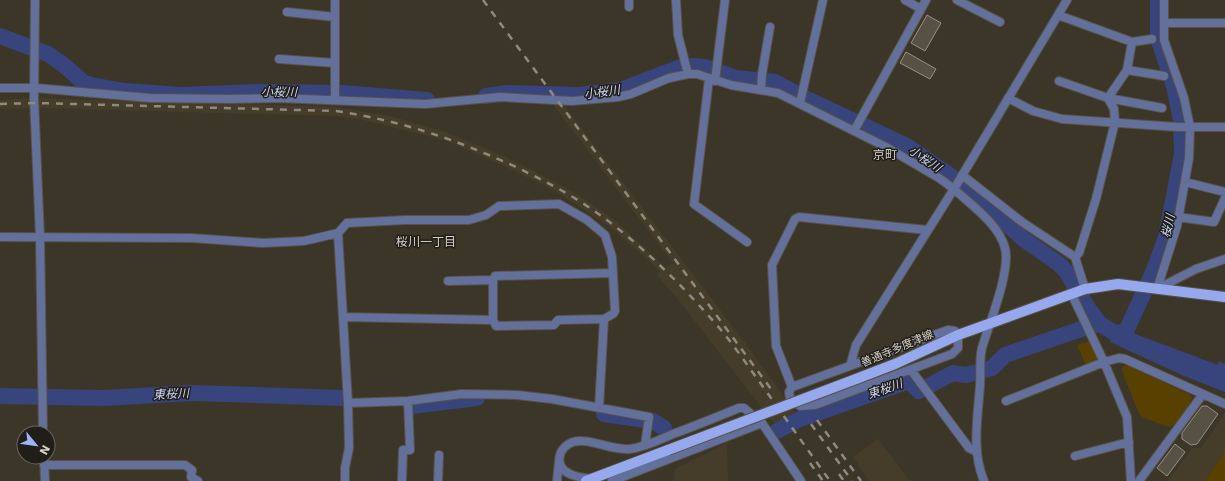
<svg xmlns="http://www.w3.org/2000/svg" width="1225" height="481" viewBox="0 0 1225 481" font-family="'DejaVu Sans','Noto Sans JP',sans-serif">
<rect width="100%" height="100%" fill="#3c3629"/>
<path fill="#453d29" d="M544,93H555L560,100L741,337L799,418L778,429L684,307L657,275L660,271L613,229L554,190L500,164L444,140L363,120L335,116L35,108L0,109V100L34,98L335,107L390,116L446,132L504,156L557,183L580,196L617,222L666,268L673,263Z
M1225,413V481H1168L1192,448H1201Z
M878,439L910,481H869L853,457Z
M727,443L728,481H674L675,469Z"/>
<path fill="#584100" d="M1090,341L1101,362L1087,368L1077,345Z
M1127,365L1189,394L1192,397C1189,408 1179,423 1169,427L1144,418L1139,414L1122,371L1123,366Z
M1225,452V481H1205Z"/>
<path fill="#38447c" d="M1118,324L1134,331L1136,339L1146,349L1217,366L1219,361L1225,364V392L1184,376L1110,342Z"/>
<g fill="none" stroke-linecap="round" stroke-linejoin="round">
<path stroke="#38447c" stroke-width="16" d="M0,36L48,54L65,66L83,82L91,85L124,91L182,95L256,92L342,93L427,100
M486,96L509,93L579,95L621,90L678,68L692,66L705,67L736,78L775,82L809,100L907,146L967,187L1022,238L1059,264L1066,271L1088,308L1100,324L1123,338L1225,376
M1123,338L1154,270L1166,237L1182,154L1181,120L1174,86L1158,38V0
M0,396L104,398L192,393L343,398
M412,406L477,398
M604,414L653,421L664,428
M777,431L800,419L909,381L919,391L953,373L966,375L992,368L1005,355L1093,325L1100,324"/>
</g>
<path fill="#575143" stroke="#989181" d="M927,15L941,23L925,51L911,43Z
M906,52L936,69L930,79L900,63Z
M1202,406H1207L1218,414L1197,444L1191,445L1182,439V433Z
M1175,444L1185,452L1167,476L1157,468Z"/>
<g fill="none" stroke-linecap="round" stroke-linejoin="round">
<g stroke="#585246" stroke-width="10">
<path id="minor" d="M35,0L34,98L40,237L43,433
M335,0V100
M629,0V7
M676,0L678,35L688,74
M905,0L921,9
M957,0L1000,22
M287,12L335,17
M1058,15L1132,42L1152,39
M1164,23H1225
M279,59L335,63
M1127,70L1164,76
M709,79L694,204L747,242
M715,81L725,0
M1059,81L1108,98L1162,108
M0,88H36L150,98L230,99L278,98L425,104L500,97L572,101L618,97L631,94L669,78L688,74H697L731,85L778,93L886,147L939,178L954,189
M761,89L762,74L770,27
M1008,98L1033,111L1062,119L1177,127H1225
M800,103L823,0
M854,131L926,0
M962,175L1022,222L1075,257L1085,289
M1185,182L1225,192
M1178,217L1214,222L1225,198
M338,233L348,403L349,448L345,468V481
M0,237L191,238L263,243L304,241L338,233L347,223L405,220H469L486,215L499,206L559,204L587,220L605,235L612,257L615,311L613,314L604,319L599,408
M1075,257L1079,253L1096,199L1115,122L1114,109L1108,98L1127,70L1132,42
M493,280V320
M448,281L493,280L495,276L613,273
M1157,289L1177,226L1189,158L1190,127L1184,98L1164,40V0
M1157,289L1196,269L1225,259
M1072,295L1104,362L1127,417L1131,481
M343,317L493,320L496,326L554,325L558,320L604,319
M948,330L955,331L958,335V348L952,354L815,405L800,406L790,398L789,392L792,387Z
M850,366L856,345L957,184L1067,0
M911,370L969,448L977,452
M792,387L776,346L772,265L795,219L799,217L927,230
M1006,401L1104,362L1119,358L1125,359L1225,404
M348,403L408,401L462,394L517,395L552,399L649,417L645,445
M1075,456L1129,442
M44,457L45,481
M44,465H185L192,470L191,477L198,481
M402,481L403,450H410L408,401
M438,481L439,455
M612,481L762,423
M1139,481L1203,394"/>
</g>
<g stroke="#585246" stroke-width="10">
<path id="tertiary" d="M954,189C971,205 999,224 1005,248C1011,271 989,324 982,348C979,360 981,373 980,385C978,417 971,450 984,481
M591,479C584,478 576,477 570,474C554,467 557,448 573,442C588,437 612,451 630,449C645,447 659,440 673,434C695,426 717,417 739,408H744L762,423L801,481
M557,481L559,461"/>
</g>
<g stroke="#585246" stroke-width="12">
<path id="primary" d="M856,379L895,364L958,335L1085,289L1118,284L1225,297
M586,481L668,450"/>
</g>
<use href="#minor" stroke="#64709c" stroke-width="8"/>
<use href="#tertiary" stroke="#64709c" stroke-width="8"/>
<use href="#primary" stroke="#96a9ef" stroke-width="10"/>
<path stroke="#8f8a7f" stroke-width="2.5" stroke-dasharray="7 7" stroke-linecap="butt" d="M483,0L771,389
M0,104L35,103L336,111C402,121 455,139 516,167C545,181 574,196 600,215C642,245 687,290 721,330C735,347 748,366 761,384C784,416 807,449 830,481
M817,420L861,481
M811,424L852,481
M810,463L823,481
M839,474L844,481"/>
<g stroke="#585246" stroke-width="12" stroke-linecap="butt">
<path id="primary-bridge" d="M668,450L856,379"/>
</g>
<use href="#primary-bridge" stroke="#96a9ef" stroke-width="10"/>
</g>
<g text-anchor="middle" stroke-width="3" stroke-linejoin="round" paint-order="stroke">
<g font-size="11" fill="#d6d2ca" stroke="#211e18">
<text transform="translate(897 348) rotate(-23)" y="4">善通寺多度津線</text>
</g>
<g font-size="12" font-style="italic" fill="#ccd6f9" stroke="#211e18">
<text transform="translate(279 92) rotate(1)" y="4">小桜川</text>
<text transform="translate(602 92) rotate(-8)" y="4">小桜川</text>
<text transform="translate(925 159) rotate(34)" y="4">小桜川</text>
<text transform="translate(1168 226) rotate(-77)" y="4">桜川</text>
<text transform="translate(885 389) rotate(-19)" y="4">東桜川</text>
<text transform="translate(171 394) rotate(-3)" y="4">東桜川</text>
</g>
<g font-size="12" fill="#d6d2ca" stroke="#211e18">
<text x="885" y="159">京町</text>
<text x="426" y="246">桜川一丁目</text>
</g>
</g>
<g transform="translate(36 445) rotate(119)"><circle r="19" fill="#211e18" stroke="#69665f"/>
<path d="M0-3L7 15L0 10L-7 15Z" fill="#9fb3fd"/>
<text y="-6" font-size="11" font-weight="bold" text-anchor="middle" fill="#d6d2ca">N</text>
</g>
</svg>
